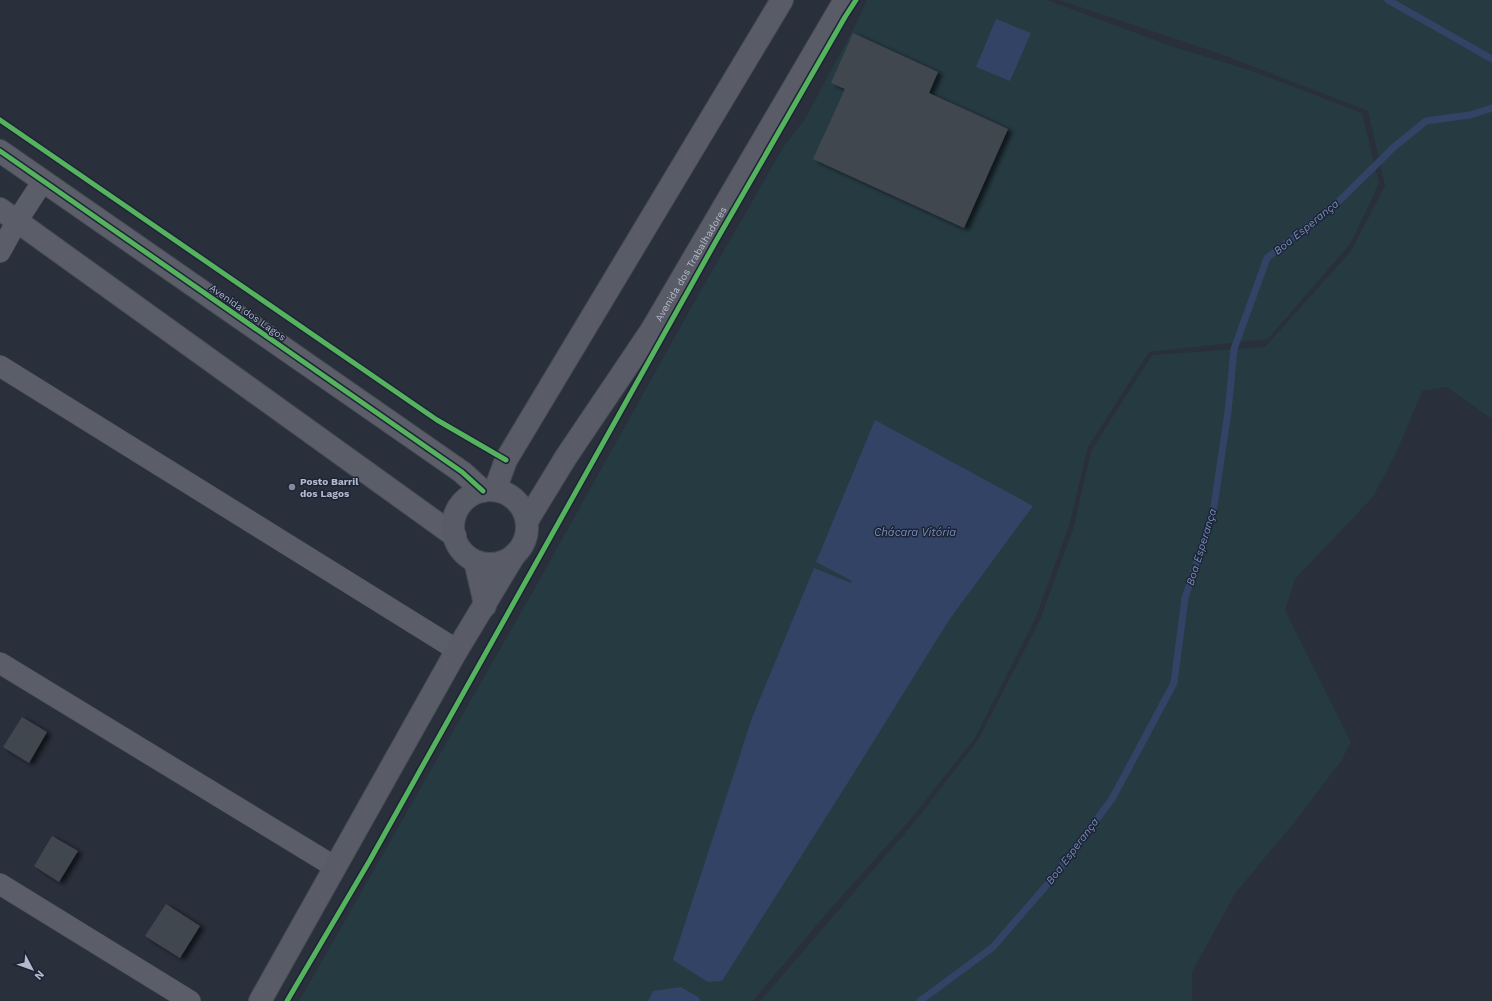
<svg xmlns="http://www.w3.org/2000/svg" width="1492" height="1001" viewBox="0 0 1492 1001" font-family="'Work Sans',sans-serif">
<defs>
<filter id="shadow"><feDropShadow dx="4.5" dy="2.5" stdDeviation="2" flood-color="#0009"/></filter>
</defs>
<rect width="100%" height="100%" fill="#292f3b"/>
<path fill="#263a42" d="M867,0H1047L1171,46L1252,71L1362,113L1379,183L1351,243L1268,339L1149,352L1088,447L1069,526L1035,619L975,738L910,820L819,922L753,1001H299L536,586L692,306L784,146L805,119L858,20Z
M1059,0H1492V419L1447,387L1422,391L1398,449L1373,497L1295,579L1285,610L1351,742L1341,761L1294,823L1236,892L1192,972V1001H760L913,824L978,740L1040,620L1074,526L1091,451L1152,355L1265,347L1351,251L1385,186L1368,111L1221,54Z"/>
<path fill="#334366" d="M996,19L1031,33L1010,81L976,67Z
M875,420L1033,506L949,620L852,776L722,981L708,982L673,960L752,718L814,568L851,583L852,581L816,562Z
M681,987L698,997L701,1001H648L653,991Z"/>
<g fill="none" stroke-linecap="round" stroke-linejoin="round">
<path stroke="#334366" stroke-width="7" d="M1388,0L1492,59
M920,1001L993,947L1052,879L1112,799L1174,683L1185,598L1213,513L1228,412L1234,349L1267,258L1338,202L1394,147L1426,121L1470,115L1492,108"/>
</g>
<path fill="#414650" filter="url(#shadow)" d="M853,33L938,72L929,93L1008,129L964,228L813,159L845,89L831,83Z
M22,717L47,732L29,763L3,747Z
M52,836L78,851L59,882L34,866Z
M166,904L200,926L180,958L145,936Z"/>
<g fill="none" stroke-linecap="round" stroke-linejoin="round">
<g stroke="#464a54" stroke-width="22">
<path id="minor" d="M0,252L17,221L43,181
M0,366L457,650
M0,663L335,867
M0,884L190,1001"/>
</g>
<g stroke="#464a54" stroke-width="24">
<path id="tertiary" d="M0,151L462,472L483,491
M0,209L455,536"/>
</g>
<g stroke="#464a54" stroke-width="24">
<g id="secondary">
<path d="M495,490L506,460L782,0"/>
<circle cx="490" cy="527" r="37"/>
<path id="s1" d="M527,521L566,457L651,331L845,0"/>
<path d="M475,561L483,595L485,606"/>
<path d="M260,1001L457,650L515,554"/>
</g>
</g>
<use href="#minor" stroke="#5b5e68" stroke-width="21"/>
<use href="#tertiary" stroke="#5b5e68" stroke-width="22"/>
<use href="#secondary" stroke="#595c67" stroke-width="22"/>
<g stroke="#1c2437" stroke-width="8">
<path id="cycleway" d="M0,120L437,420L506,460
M0,151L462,472L483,491
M287,1001L370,860L716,241L845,17L856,0"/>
</g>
<use href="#cycleway" stroke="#56b35d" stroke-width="5"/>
</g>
<circle fill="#838999" stroke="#1c2437" stroke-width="1.5" cx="292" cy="487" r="4"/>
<g text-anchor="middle" stroke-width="3" stroke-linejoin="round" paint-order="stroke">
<g font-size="10" fill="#b4bacc" stroke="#1c2437">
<text dy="4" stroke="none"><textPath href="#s1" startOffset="305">Avenida dos Trabalhadores</textPath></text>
<text transform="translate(248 312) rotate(35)" y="4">Avenida dos Lagos</text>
</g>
<g font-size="10" font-weight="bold" fill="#b4bacc" stroke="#1c2437" text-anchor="start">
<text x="300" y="485">Posto Barril<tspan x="300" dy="12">dos Lagos</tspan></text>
</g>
<g font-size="11" font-style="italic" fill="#788cb6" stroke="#1c2437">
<text transform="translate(1306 227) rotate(-39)" y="4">Boa Esperança</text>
<text x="915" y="536">Chácara Vitória</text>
<text transform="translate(1201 547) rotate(-73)" y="4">Boa Esperança</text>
<text transform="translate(1072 851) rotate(-53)" y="4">Boa Esperança</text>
</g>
</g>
<g transform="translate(32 969) rotate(131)" stroke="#1c2437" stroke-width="3" paint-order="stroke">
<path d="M0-3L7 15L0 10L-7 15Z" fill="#b4bacc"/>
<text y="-6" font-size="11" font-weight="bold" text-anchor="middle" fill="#b4bacc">N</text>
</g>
</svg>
